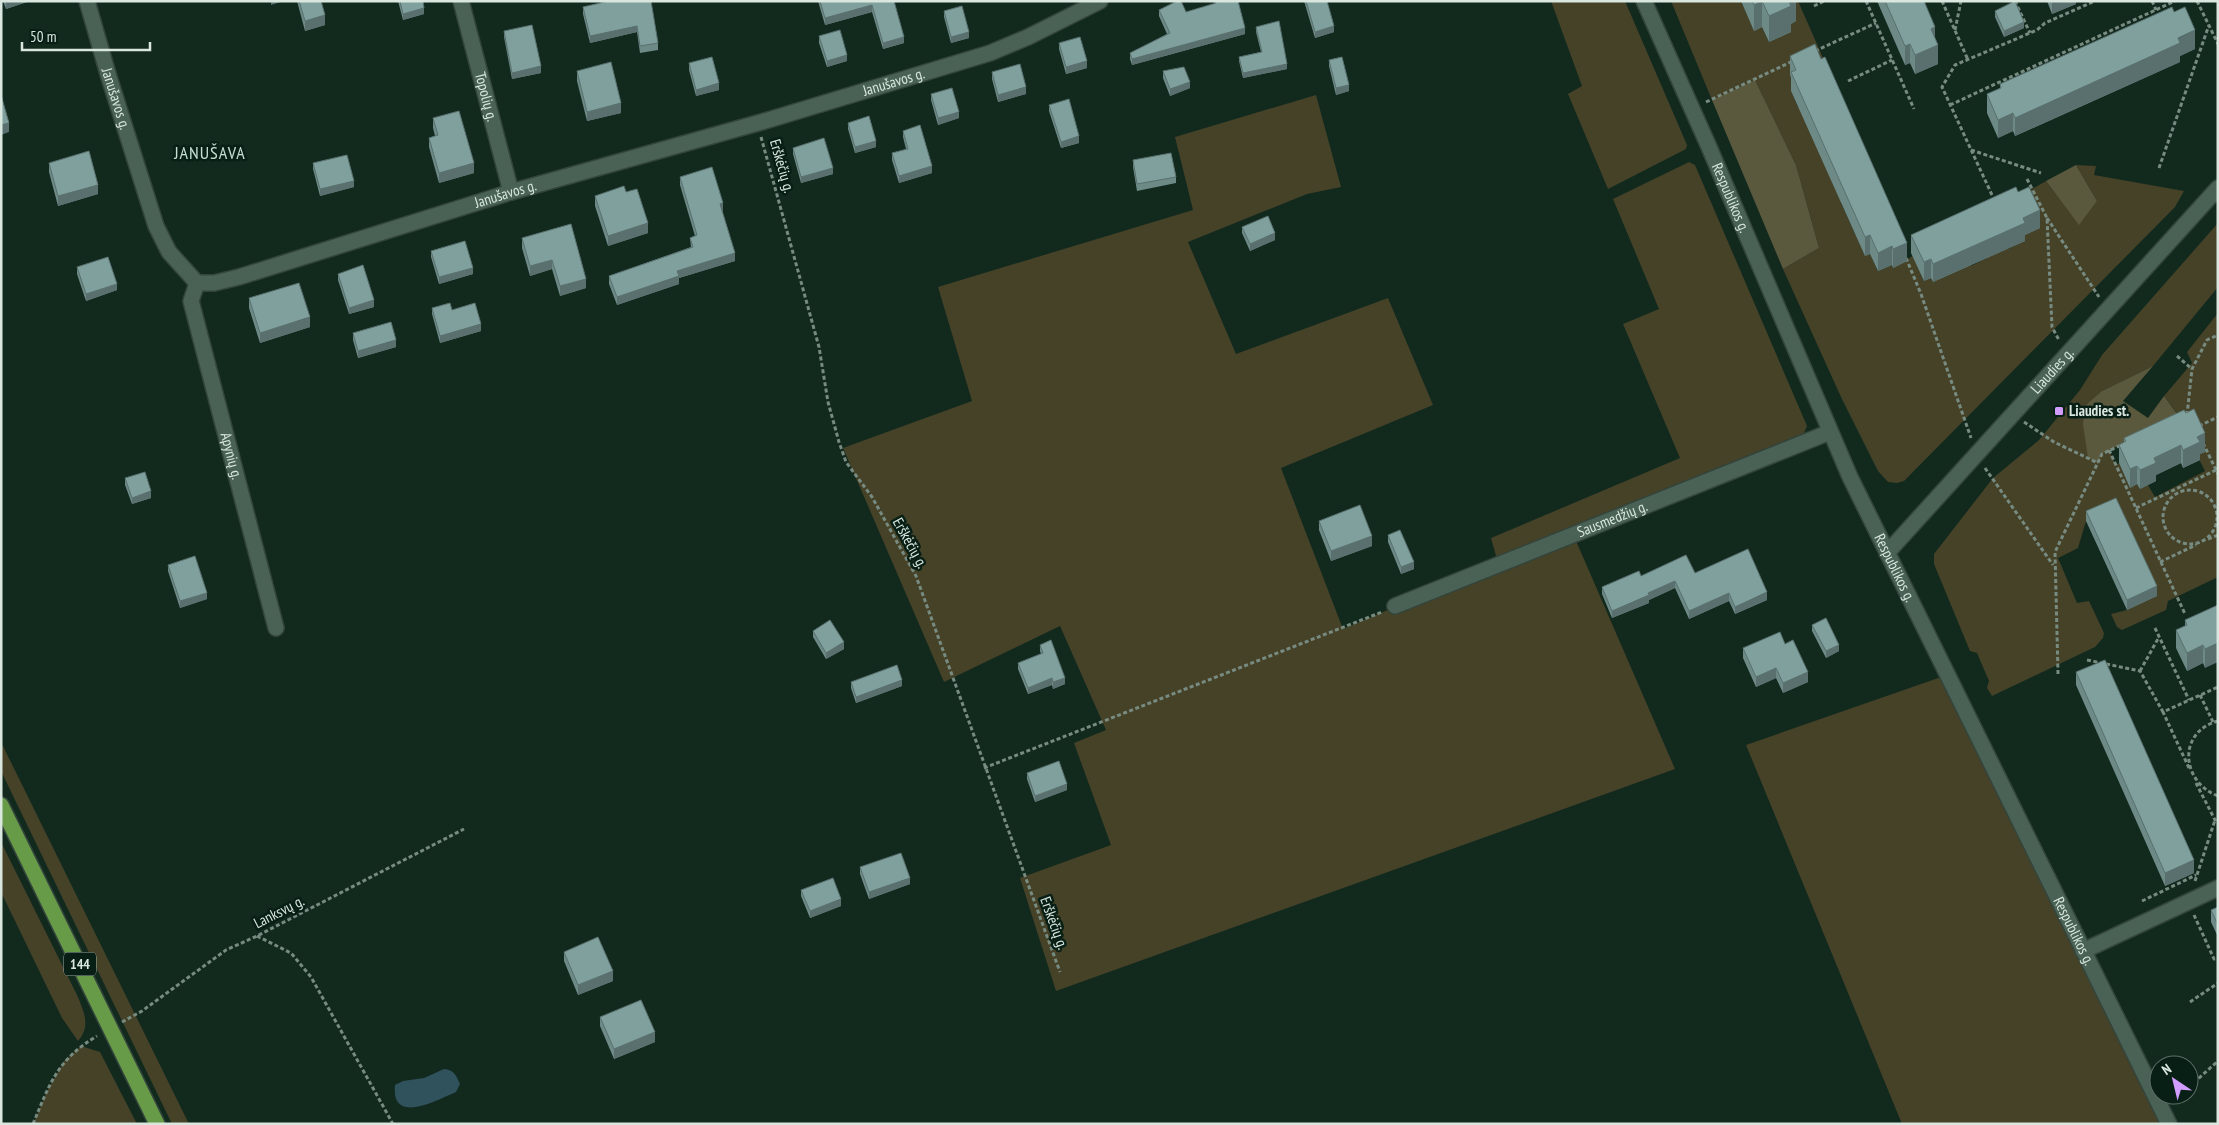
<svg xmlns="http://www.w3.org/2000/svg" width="2219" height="1125" viewBox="0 0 2219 1125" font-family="'PT Sans Narrow',sans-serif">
<rect width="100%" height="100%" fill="#12291e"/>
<path fill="#454228" d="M1551,1H1625L1687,145L1686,149L1608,189L1568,94L1582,86Z
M1671,1H1741L1754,30L1762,27L1769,42L1788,25L1796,1H1798L1831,76L1791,91L1798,107L1803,105L1808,128L1815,144L1820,142C1825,169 1829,178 1846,200L1841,203L1865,255L1870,254L1878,271L1892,265L1893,267L1913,256L1924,281L1931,278L1933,282L1968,261L1971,266L1987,258L2006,244L2008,249L2024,241L2014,199L2046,181L2079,224L2097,201L2076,165L2096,166L2094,175L2184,191L2175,207L1904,481L1897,483L1888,482L1878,471L1841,397L1783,269L1819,248L1796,165L1755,80L1712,100Z
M1316,95L1341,187L1307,194L1188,242L1236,354L1388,298L1433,405L1281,468L1343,629L1498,563L1491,538L1680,458L1623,324L1659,309L1613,199L1689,162L1695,165L1807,426L1804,433L1570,527L1675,769L1056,991L1020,878L1111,845L1074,743L1106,730L1060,626L944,682L843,448L972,401L938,287L1193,210L1175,137Z
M2218,223V287L2153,366L2102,391V454L2109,450L2116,465L2119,463L2130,487L2137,484L2140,489L2148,485L2155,497L2205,471L2197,455L2205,451L2164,396L2192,363L2187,352L2218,313V577L2168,601L2166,610L2122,630L2117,627L2111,614L2127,610L2157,596L2086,521L2078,548L2058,558L2077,603L2089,601L2104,633L2103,638L2095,647L1992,696L1987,688L1989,681L1977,653L1970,651L1934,564V554L1993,478L2039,440L2080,390L2102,355Z
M1947,675L2169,1124H1902L1746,745Z
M1,742L189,1124H172L1,771Z
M1,842L78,997C84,1013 91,1026 78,1041L62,1018L1,892Z
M81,1046L100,1052L137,1124H33L47,1091L64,1061Z"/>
<path fill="#5b593d" d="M1755,80L1796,165L1819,248L1783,269L1712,100Z
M2076,165L2097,201L2079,225L2046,181Z
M2153,366L2123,401L2148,418L2164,396L2180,418L2109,450L2102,454L2098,463L2088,458L2083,424L2085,406L2102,391Z"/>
<path fill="#30525c" d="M444,1069C454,1070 456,1075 460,1084L456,1092C435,1101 391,1125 395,1085L403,1081L424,1078Z"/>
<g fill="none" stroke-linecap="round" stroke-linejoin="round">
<g stroke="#34453c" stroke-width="18">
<g id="minor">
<path id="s1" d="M87,1L108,74L156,226L169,252L197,283H214L239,277L511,192L758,123L990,53L1028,37L1100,1"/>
<path id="s2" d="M461,1L511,192"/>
<path id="s3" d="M1644,1L1709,147L1850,477L2169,1124"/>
<path id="s4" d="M197,283L191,301L276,628"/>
<path id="s5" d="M1887,553L2218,188"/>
<path id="s6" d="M1395,606L1830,432"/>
<path d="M2083,951L2218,888"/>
</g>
</g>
<g stroke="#34453c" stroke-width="18">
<path id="major" d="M1,805L157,1124"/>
</g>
<path stroke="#788b81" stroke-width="3" stroke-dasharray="4 2.5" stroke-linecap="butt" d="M1866,1L1914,109
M1942,1L1968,60
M2015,1L2030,33
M2152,1L2156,10
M2197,1L2218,44
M1814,6L1824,1
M1955,30L1961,1
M1815,51L1876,23
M1848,81L1892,60
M1706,102L1793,61
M1950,105L2175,1
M761,137L819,347L828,402L839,442L846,462L872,497L916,576L1060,972
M1971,150L2041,173
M2159,168L2209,25
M2027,179L2047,218L2052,327L2059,340
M1992,195L1942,87L1955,65L2037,30L2045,23L2095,1
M2047,218L2099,297
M1906,258L1921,294L1971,438
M2177,356L2192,369
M2187,415L2192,369L2207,340L2218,335
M2024,422L2054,442L2098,463
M2199,426L2218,417
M2203,443L2218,474
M2109,450L2185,614
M1985,468L2053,565
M2163 517a27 27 0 1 1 54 0a27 27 0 1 1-54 0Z
M2136,508L2216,470
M2208,539L2218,535
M2160,562L2196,545
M2155,628L2189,700
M2087,660L2140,671L2163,712
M2140,671L2159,637
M2058,674L2055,552L2102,454L2121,445
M2200,695L2213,722
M2218,721C2177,732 2181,782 2218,796
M984,768L1382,612
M2189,768L2163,712L2218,687
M2196,783L2215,820L2218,817
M2195,881L2215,820
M2142,901L2196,875
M2194,915L2214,959H2218
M257,936L291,953L311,977L393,1124
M2190,1002L2218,983
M122,1022L142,1011L226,950L257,936L464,829
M2189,1087L2218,1061
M2174,1100L2180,1095
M33,1124C50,1083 57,1060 97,1036"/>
<use href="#minor" stroke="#496255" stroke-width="15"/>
<use href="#major" stroke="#689b48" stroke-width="15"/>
</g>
<path fill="#6d8a87" d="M3,1H30L6,9Z
M297,1H321L325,25L305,31Z
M398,1H423L424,14L403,20Z
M609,1L658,43V50L640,53L637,32L590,43L583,14V7Z
M818,1H895L894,2L904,43L883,49L872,12L825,25Z
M1214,1H1238L1245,34L1132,65L1130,59V53L1167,34L1159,16V10L1186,12L1215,4Z
M1304,1H1327L1334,32L1315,38Z
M1741,1H1796V21L1791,24V32L1769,42L1762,27L1754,31Z
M1877,1H1924L1935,38L1938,64L1915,74L1910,63L1905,65Z
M2047,1H2076V4L2052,14Z
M944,11L969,38L951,43L944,17Z
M1995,11L2024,28L2004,37L1995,17Z
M1256,27L1287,69L1243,78L1239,61V57L1261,52L1256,32Z
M504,31L541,73L512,79L504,37Z
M819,36L847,61L827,67L819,43Z
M1059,43L1087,68L1066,74L1059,49Z
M2195,49L2180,56V62L2015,136L2013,131L1998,138L1987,113V94L2000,88V84Z
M1790,56L1907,261L1893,268L1892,265L1878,271L1870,254L1865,256L1791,91V78L1790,74Z
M1329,60L1349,91L1336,95L1329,66Z
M689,63L719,90L696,96L689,70Z
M577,71L621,113L587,121L577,81Z
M1163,71L1190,88L1170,96L1163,78Z
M992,72L1026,94L998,102L992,79Z
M931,94L959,118L938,125L931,100Z
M1049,105L1079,143L1061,148L1049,111Z
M433,118L474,173L439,183L429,147V138L435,136L433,128Z
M848,123L876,147L855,153L848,129Z
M903,131L932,173L899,183L892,160V153L906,149L903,137Z
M793,148L833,174L801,183L793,154Z
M1133,160L1176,177V183L1137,191L1133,167Z
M49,163L98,194L58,206L49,172Z
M313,163L354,187L320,196L313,169Z
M680,177L723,211L722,212L735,261L679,278V284L617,305L609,284V276L691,247L690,238L695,236L680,185Z
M626,192L648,233L608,246L595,206V196Z
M2018,192L2040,228L2025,235V241L1933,282L1931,278L1924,281L1911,253V235Z
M571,224L586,288L560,296L552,269L530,276L522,248V238Z
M1242,227L1275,240L1250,251L1242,233Z
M431,251L473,274L439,284L431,257Z
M77,267L117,290L86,301L77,274Z
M338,274L374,307L349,314L338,280Z
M249,298L310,327L260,343L249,308Z
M432,308L452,310L481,331L440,343L432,314Z
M353,333L396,347L358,358L353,340Z
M2184,410L2205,452L2200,454V460L2183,468L2181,463L2156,475V481L2140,489L2137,484L2130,488L2119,463V445L2124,442V438Z
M125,478L151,498L132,504L125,485Z
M2086,511L2157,596L2127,610L2086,521Z
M1319,521L1372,546L1331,561L1319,530Z
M1388,535L1414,569L1401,574L1388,542Z
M168,565L207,599L180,608L168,571Z
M1695,573L1767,600L1735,614L1729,601L1689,619L1675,588L1649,600V603L1612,618L1602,594V587L1641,576Z
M2218,605L2205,668L2203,663L2187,671L2176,648V630L2185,626V620Z
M1812,625L1839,651L1826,658L1812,631Z
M813,631L844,649L826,659L813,637Z
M1785,644L1808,682L1783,693L1776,678L1756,687L1743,658V648Z
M1040,645L1065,684L1053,689L1052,685L1028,694L1018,669V663L1041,654L1040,651Z
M2076,672L2194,873L2165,886L2076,685Z
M851,682L902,686L856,703L851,688Z
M1027,773L1067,790L1035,802L1027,779Z
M860,867L910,884L869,899L860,874Z
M801,890L841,906L810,918L801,896Z
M2218,907V937L2211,922V910Z
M564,952L613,981L578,995L564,961Z
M600,1017L655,1042L614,1059L600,1026Z"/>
<path fill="#59706e" d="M6,1H30L6,9Z
M271,1H284L271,5Z
M1762,1V27L1754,31V5Z
M1788,1H1796V21L1791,24V32L1769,42V16Z
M2052,1H2076V4L2052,14Z
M872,5V12L825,25V18Z
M424,8V14L403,20V14Z
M325,15V25L305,31V21Z
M2024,22V28L2004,37V31Z
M637,26V32L590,43V36Z
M1334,26V32L1315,38V32Z
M1935,27V45L1931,29Z
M1245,28V34L1132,65V59Z
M2195,30V49L2180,56V62L2015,136V118Z
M969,32V38L951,43V37Z
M904,37V43L883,49V43Z
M1910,44V63L1905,65V46Z
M1938,45V64L1915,74V55Z
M847,55V61L827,67V61Z
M1087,61V68L1066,74V67Z
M1287,64V69L1243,78V73Z
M541,66V73L512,79V73Z
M1190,82V88L1170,96V89Z
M719,83V90L696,96V90Z
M1349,85V91L1336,95V88Z
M1026,87V94L998,102V95Z
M621,103V113L587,121V112Z
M959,112V118L938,125V118Z
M2013,113V131L1998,138V120Z
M9,123V132L1,135V125Z
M1079,136V143L1061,148V142Z
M876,141V147L855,153V147Z
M474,163V173L439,183V173Z
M932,166V173L899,183V176Z
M833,168V174L801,183V177Z
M354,181V187L320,196V189Z
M98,185V194L58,206V196Z
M723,203V211L720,212V204Z
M2040,210V228L2025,235V241L1933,282V264L2023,218Z
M648,223V233L608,246V236Z
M1275,233V240L1250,251V244Z
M1870,235V254L1865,256V237Z
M1907,243V261L1893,268V249Z
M1892,246V265L1878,271V253Z
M735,253V261L679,278V284L617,305V297L677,271Z
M1931,259V278L1924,281V262Z
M552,260V269L530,276V266Z
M473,268V274L439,284V277Z
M586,279V288L560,296V286Z
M117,284V290L86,301V294Z
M374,300V307L349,314V308Z
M310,317V327L260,343V333Z
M481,324V331L440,343V336Z
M396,340V347L358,358V351Z
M2205,433V452L2200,454V460L2183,468V450L2197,437Z
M2181,445V463L2156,475V481L2140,489V470L2154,458Z
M2137,466V484L2130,488V469Z
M151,491V498L132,504V498Z
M1372,536V546L1331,561V551Z
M1414,562V569L1401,574V567Z
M1675,581V588L1649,600V603L1612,618V611L1648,593Z
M2157,586V596L2127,610V600Z
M1767,592V600L1735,614V607Z
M207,593V599L180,608V601Z
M1729,593V601L1689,619V611Z
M844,642V649L826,659V653Z
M2218,643V662L2205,668V649Z
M1839,645V651L1826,658V651Z
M2203,645V663L2187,671V653Z
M1776,668V678L1756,687V677Z
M1808,672V682L1783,693V683Z
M1052,678V685L1028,694V688Z
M1065,678V684L1053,689V682Z
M902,680V686L856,703V697Z
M1067,784V790L1035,802V796Z
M2194,860V873L2165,886V873Z
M910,878V884L869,899V892Z
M841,899V906L810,918V911Z
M613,971V981L578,995V985Z
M655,1032V1042L614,1059V1049Z"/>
<path fill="#7fa09d" stroke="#59706e" d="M299,1H321L325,15L305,21Z
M400,1H423L424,8L403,14Z
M609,1H651L658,43L640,46L637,26L590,36L583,7Z
M820,1H894L904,37L883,43L872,5L825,18Z
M1177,1H1181L1186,12L1216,3V1H1238L1245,28L1132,59L1130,53L1170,33L1159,10Z
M1306,1H1327L1334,26L1315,32Z
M1752,1H1762L1754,5Z
M1762,1H1789L1791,6L1769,16Z
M1885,1H1924L1935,27L1931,29L1938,45L1915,55L1910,44L1905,46Z
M2015,1L2024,22L2004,31L1995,11Z
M962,6L969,32L951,37L944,11Z
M2172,7L2174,12L2185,7L2195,30L2178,38L2180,43L2015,118L2013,113L1998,120L1987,94L2001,88L2000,84Z
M1279,21L1287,64L1243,73L1239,57L1262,52L1256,27Z
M532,25L541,66L512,73L504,31Z
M840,30L847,55L827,61L819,36Z
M1080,37L1087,61L1066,67L1059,43Z
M1815,44L1821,59L1825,57L1907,243L1893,249L1892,246L1878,253L1870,235L1865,237L1791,72L1796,70L1790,56Z
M712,57L719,83L696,90L689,63Z
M1342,57L1349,85L1336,88L1329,60Z
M611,62L621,103L587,112L577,71Z
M1020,64L1026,87L998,95L992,72Z
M1184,67L1190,82L1170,89L1163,71Z
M952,88L959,112L938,118L931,94Z
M1,95L9,123L1,125Z
M1069,99L1079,136L1061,142L1049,105Z
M459,111L474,163L439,173L429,138L438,135L433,118Z
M869,116L876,141L855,147L848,123Z
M920,125L932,166L899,176L892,153L908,149L903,131Z
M824,138L833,168L801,177L793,148Z
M89,151L98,185L58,196L49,163Z
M1171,153L1176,177L1137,184L1133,160Z
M347,155L354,181L320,189L313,163Z
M712,167L723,203L720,204L735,253L677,271L679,276L617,297L609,276L693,247L690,238L697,235L680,177Z
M624,186L626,192L637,189L648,223L608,236L595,196Z
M2016,187L2018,192L2029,187L2040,210L2023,218L2025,223L1933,264L1931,259L1924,262L1911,235Z
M1268,216L1275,233L1250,244L1242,227Z
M571,224L586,279L560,286L552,260L530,266L522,238Z
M465,241L473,268L439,277L431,251Z
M108,257L117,284L86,294L77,267Z
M363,265L374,300L349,308L338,274Z
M299,283L310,317L260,333L249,298Z
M450,303L452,310L475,303L481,324L440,336L432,308Z
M391,322L396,340L358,351L353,333Z
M2194,409L2205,433L2197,437L2200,442L2183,450L2181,445L2154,458L2156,463L2140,470L2137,466L2130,469L2119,445L2126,441L2124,438L2184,410L2186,413Z
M145,472L151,491L132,498L125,478Z
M2116,498L2157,586L2127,600L2086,511Z
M1360,505L1372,536L1331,551L1319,521Z
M1400,530L1414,562L1401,567L1388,535Z
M1748,549L1767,592L1735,607L1729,593L1689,611L1675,581L1648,593L1649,595L1612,611L1602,587L1639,571L1641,576L1686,555L1695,573Z
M195,556L207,593L180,601L168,565Z
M2218,605V643L2205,649L2203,645L2187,653L2176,630L2187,625L2185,620Z
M1826,618L1839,645L1826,651L1812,625Z
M830,620L844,642L826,653L813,631Z
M1780,632L1785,644L1793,640L1808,672L1783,683L1776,668L1756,677L1743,648Z
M1051,640L1065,678L1053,682L1052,678L1028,688L1018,663L1043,653L1040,645Z
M2105,660L2194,860L2165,873L2076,672Z
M897,665L902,680L856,697L851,682Z
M1059,761L1067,784L1035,796L1027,773Z
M901,853L910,878L869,892L860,867Z
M833,878L841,899L810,911L801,890Z
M2218,907V925L2211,910Z
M598,937L613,971L578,985L564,952Z
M641,1000L655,1032L614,1049L600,1017Z"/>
<rect fill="#d19dfe" stroke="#081f15" stroke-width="2" x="2054" y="406" width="10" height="10" rx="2.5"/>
<g text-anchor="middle" stroke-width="5" stroke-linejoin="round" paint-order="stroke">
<rect fill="#081f15" stroke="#9aaba2" stroke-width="1" x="64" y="952.5" width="32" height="23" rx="4"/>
<g font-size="14" font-weight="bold" fill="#d9e7df">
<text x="80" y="969">144</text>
</g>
<g font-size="15" fill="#d9e7df" stroke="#081f15">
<text dy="5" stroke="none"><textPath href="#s1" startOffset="1032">Janušavos g.</textPath></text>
<text dy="5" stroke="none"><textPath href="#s2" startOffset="99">Topolių g.</textPath></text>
<text dy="5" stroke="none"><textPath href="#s1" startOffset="102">Janušavos g.</textPath></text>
<text transform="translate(782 166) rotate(74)" y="5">Erškėčių g.</text>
<text dy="5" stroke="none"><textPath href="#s1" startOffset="628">Janušavos g.</textPath></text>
<text dy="5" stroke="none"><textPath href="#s3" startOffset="215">Respublikos g.</textPath></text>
<text dy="5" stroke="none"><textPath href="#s5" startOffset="246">Liaudies g.</textPath></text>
<text dy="5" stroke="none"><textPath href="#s4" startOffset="179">Apynių g.</textPath></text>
<text dy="5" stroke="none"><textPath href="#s6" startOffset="234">Sausmedžių g.</textPath></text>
<text transform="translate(910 543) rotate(61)" y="5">Erškėčių g.</text>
<text dy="5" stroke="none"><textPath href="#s3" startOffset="620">Respublikos g.</textPath></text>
<text transform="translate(279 912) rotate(-27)" y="5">Lanksvų g.</text>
<text transform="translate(1054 923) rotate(70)" y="5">Erškėčių g.</text>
<text dy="5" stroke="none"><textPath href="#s3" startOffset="1025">Respublikos g.</textPath></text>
</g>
<g font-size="15" font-weight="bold" fill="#d9e7df" stroke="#081f15" text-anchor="start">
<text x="2069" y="416">Liaudies st.</text>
</g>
<g font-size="18" letter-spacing="1" fill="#c4e0d1" stroke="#081f15">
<text x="210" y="159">JANUŠAVA</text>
</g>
</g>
<rect width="2219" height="1125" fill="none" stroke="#d9e7df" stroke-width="5"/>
<g transform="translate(2174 1080) rotate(325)"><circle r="24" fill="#081f15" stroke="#5c6f66"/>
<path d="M0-4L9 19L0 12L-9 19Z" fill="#d19dfe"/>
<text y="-8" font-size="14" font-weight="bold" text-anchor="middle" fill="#d9e7df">N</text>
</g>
<path d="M22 42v8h128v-8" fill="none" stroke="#d9e7df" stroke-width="2.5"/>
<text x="30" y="42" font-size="15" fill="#d9e7df" stroke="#081f15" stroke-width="4" paint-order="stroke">50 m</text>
</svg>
